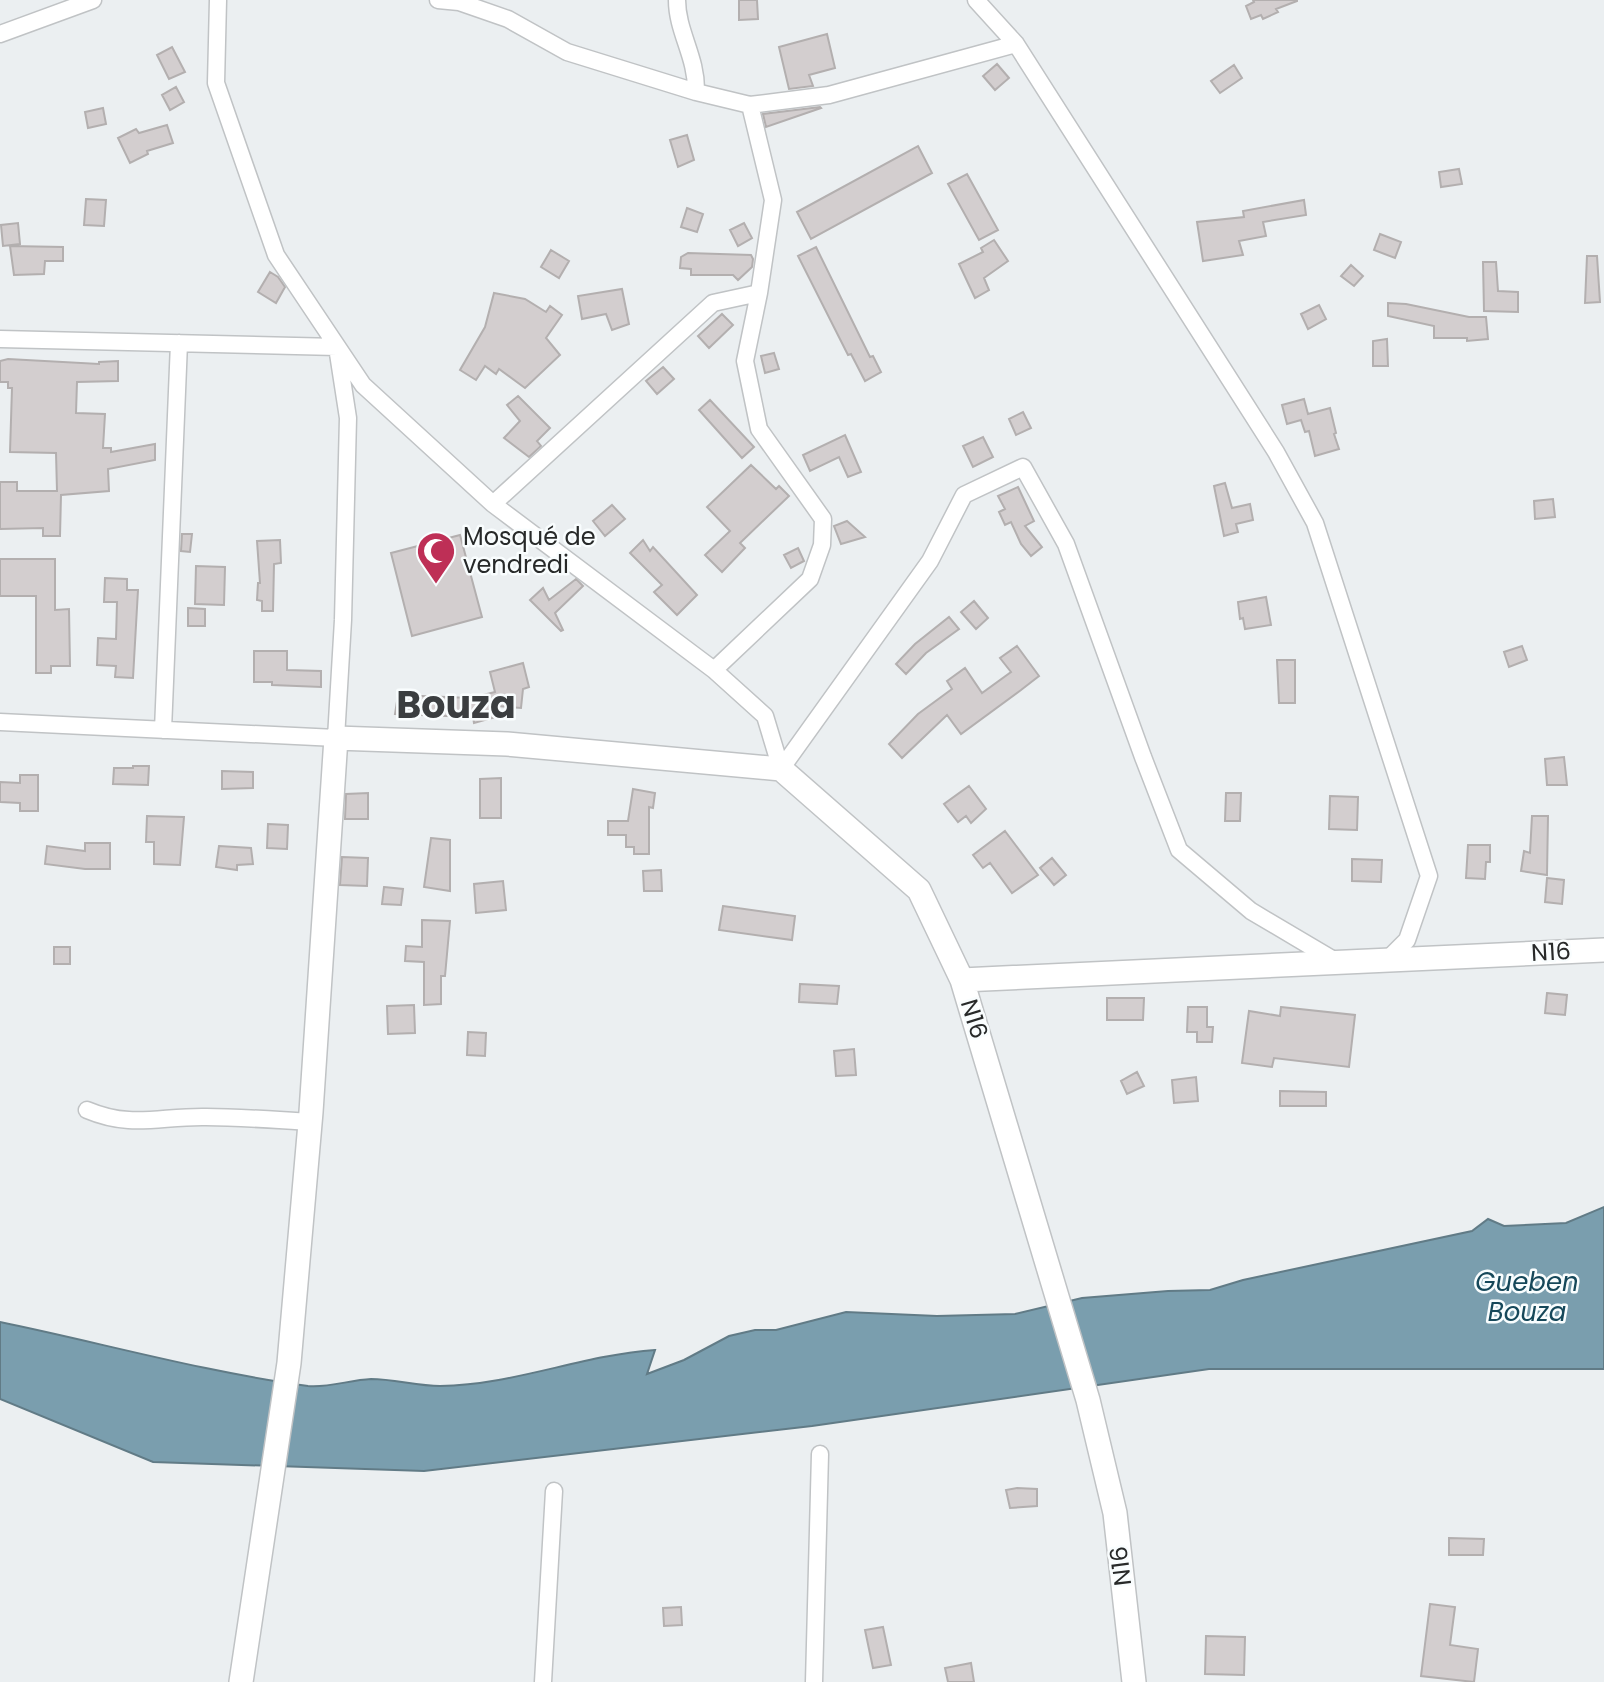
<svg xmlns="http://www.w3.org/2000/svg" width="1604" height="1682" viewBox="0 0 1604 1682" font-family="Poppins,sans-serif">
<rect width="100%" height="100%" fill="#ebeff1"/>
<path fill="#7a9eae" stroke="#617b86" stroke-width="2" d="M1604,1207V1369H1209L812,1426L424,1471L153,1462L0,1399V1322C102,1343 204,1372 308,1386C328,1388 350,1380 371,1379C394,1379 417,1386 440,1386C514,1385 582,1355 655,1350L647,1374L684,1360L729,1336L755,1330H776L846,1312L937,1316L1015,1314L1082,1298L1168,1291L1210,1290L1243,1280L1472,1231L1488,1219L1504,1226L1566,1223Z"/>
<path fill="#d3cecf" stroke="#b3afaf" stroke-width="2" d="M739,0H757L758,19L739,20Z
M1253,0H1297V1L1276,9L1278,12L1263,19L1261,15L1251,19L1246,6L1254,2Z
M827,34L835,68L809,75L813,86L789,89L779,47Z
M172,47L185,72L169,79L157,55Z
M997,64L1009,78L995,90L983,76Z
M1234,65L1242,78L1220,93L1211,81Z
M176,87L184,102L170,110L162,95Z
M820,107L821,108L766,127L763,114Z
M103,108L106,124L88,128L85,112Z
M167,125L173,143L147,151L148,154L130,163L118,138L136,129L139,133Z
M687,135L694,160L678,167L670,140Z
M918,146L932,173L811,239L797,212Z
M1459,169L1462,184L1441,187L1439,172Z
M967,174L998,230L979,240L948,184Z
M86,199L106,200L104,226L84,225Z
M1304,200L1306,215L1263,222L1266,236L1239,241L1243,255L1203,261L1197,222L1244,217L1243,211Z
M687,208L703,214L697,232L681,227Z
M18,223L20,244L3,246L1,225Z
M744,223L752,238L738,246L730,230Z
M1380,234L1401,242L1395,258L1374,250Z
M994,240L1008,261L984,278L989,290L975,298L959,264L983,252L981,248Z
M10,246L63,247V261H45L44,274L14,275Z
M816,247L870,357L873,356L881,372L865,381L851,354L848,355L798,256Z
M551,250L569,261L559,278L541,267Z
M688,253L751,255L753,259L752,267L738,280L733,275H691V269L680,268L681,257Z
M1587,256H1597L1600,302L1585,303Z
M1483,262H1496L1498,291L1518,292V312L1484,311Z
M1351,265L1363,276L1354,286L1341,276Z
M270,272L278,277L285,287L276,303L258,292Z
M622,289L629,324L612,330L606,314L582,319L578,296Z
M494,293L525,299L546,312L550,306L562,315L546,338L560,355L525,388L499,369L496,374L485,366L476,380L460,370L485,327Z
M1388,303L1406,304L1469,317H1486L1488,339L1467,341V338H1434V326L1388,316Z
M1319,305L1326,319L1308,329L1301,314Z
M722,314L733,325L709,348L698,336Z
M1387,339L1388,366H1373V341Z
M774,353L779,369L765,373L761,356Z
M8,359L99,364V362L118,361V381L77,382L76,413L105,414L103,448H111V452L155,444V460L108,469L109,491L61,495L60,536H43V528L0,529V482H17V491H57L56,453L10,452L12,388H8V382H0V361Z
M663,367L674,379L657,394L646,381Z
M518,396L550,428L537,441L541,446L529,457L504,438L520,421L507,405Z
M1304,399L1308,414L1330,408L1336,433L1334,434L1339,449L1315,456L1309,431L1305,432L1301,420L1287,424L1282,405Z
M710,400L754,447L742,458L699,410Z
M1023,412L1031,428L1016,435L1009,419Z
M845,435L861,472L848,477L839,457L810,471L803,455Z
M983,437L993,457L973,467L963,446Z
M751,465L776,489L779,486L789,496L740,543L745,548L722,572L705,555L730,531L707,507Z
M1225,483L1232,508L1250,504L1253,520L1236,524L1238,532L1224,536L1214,486Z
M1018,487L1034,521L1025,526L1042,547L1031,556L1021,544L1011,522L1005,525L999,512L1005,509L998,496Z
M1553,499L1555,517L1535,519L1534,501Z
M612,505L625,519L605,536L593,521Z
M847,521L865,537L841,544L834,526Z
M182,534H192L190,552L181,551Z
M460,535L482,617L412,636L391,553Z
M280,540L281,563L274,564L273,611H262V601L257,600L258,583H260L257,541Z
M643,540L650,551L653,547L697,595L677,615L654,592L662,585L630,553Z
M798,548L804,561L791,568L784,555Z
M0,559H55V610L69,609L70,666H51V673H36V596H0Z
M196,566L225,567L224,605L195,604Z
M105,578L127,579V590H138L133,678L115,677L116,666L97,665L98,638L116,639L117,602H104Z
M576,579L583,586L555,613L563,630L561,631L530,600L543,588L549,600Z
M1266,597L1271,625L1245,629L1243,618L1240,619L1238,602Z
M974,601L988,618L976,629L961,612Z
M188,608L205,609V626H188Z
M949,617L959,629L926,653L906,674L896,664L915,644Z
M1017,646L1039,676L1021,690L961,734L947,715L902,758L889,744L918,714L952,689L947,681L965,668L982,693L1011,672L1000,658Z
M1522,646L1527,660L1509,667L1504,652Z
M254,651H287V670L321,671V687L272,685V682H254Z
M1277,660H1295V703H1279Z
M523,663L529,687L523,689L521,708L496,706L499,716L474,723L473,717L395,714L398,695L471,698L495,692L490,672Z
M1564,757L1567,785H1547L1545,759Z
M133,766H149L148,785L113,784L114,768H133Z
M222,771L253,772V788L222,789Z
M20,775H38V811H20V803L0,802V782L20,783Z
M501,778V818H480V779Z
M969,786L986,809L971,823L966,816L958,822L944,804Z
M633,789L655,793L653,808L649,807V854H634V847H626V835H608V821H628Z
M368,793V819H345L346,794Z
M1226,793H1241L1240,821H1225Z
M1330,796L1358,797L1357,830L1329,829Z
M147,816L184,817L180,865L154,864V842H146Z
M1532,816H1548L1547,875L1521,871L1524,851L1530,853Z
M268,824L288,825L287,849L267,848Z
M1005,831L1038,875L1012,893L990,863L983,868L973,855Z
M431,838L450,840V891L424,887Z
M85,843H110V869H85L45,864L47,846L85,851Z
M1468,845H1490V862H1486L1485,879L1466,878Z
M219,846L251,848L253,864L237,865V870L216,867Z
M342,857L368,858L367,886L340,885Z
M1052,858L1066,875L1054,885L1040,868Z
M1352,859L1382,860L1381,882L1352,881Z
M661,870L662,891H644L643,871Z
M1547,878L1564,880L1562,904L1545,902Z
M503,881L506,910L476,913L474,884Z
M384,887L403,889L401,905L382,904Z
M723,906L795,916L792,940L719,930Z
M422,920L450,921L445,976H441V1004L424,1005V962L405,961L406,946L422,947Z
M54,947H70V964H54Z
M800,984L839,986L837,1004L799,1002Z
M1547,993L1567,995L1565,1015L1545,1013Z
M1107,998H1144L1143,1020H1107Z
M414,1005L415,1033L388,1034L387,1006Z
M1188,1007H1207V1027H1213L1212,1042H1197V1032H1187Z
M1281,1007L1355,1015L1349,1067L1274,1058L1272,1067L1242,1063L1249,1011L1280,1016Z
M468,1032L486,1033L485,1056L467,1055Z
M854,1049L856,1075L836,1076L834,1051Z
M1137,1072L1144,1086L1127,1094L1121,1081Z
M1196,1077L1198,1101L1174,1103L1172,1080Z
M1280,1091L1326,1092V1106H1280Z
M1017,1488L1037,1489V1506L1010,1508L1006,1490Z
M1449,1538L1484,1539L1483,1555H1449Z
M1430,1604L1455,1607L1450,1645L1478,1649L1474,1682L1421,1676Z
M681,1607L682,1625L664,1626L663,1608Z
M883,1627L891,1665L873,1668L865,1630Z
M1206,1636L1245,1637L1244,1675L1205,1674Z
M971,1663L974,1682H948L945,1668Z"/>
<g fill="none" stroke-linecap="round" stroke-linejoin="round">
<g stroke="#c0c3c5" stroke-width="19">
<path id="street" d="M218,0L216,83L276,255L363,385L493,504L714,670L765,716L781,769
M438,0L459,2L508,19L567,52L696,92L750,105L829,95L1016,44
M677,0C677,32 697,57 696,92
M976,0L1016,44L1276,452L1315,523L1429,876L1407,940L1387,960
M0,34L93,0
M0,339L337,347L348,418L343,620L336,738L0,722
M493,504L713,303L759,293L773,200L750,105
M714,670L810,579L822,545L823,519L759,429L745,361L759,293
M163,730L179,343
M781,769L930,561L964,495L1023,467L1066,544L1143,757L1179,850L1251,911L1337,962
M87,1110C132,1129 160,1116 206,1117C240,1117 275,1120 310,1122
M543,1682L554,1491
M814,1682L820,1454"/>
</g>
<g stroke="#c0c3c5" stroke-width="26">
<path id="secondary" d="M241,1682L289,1363L311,1112L336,738L507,744L781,769L919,890L962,980
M1134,1682L1115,1513L1088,1400L962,980L1604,950"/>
</g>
<use href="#street" stroke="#fff" stroke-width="16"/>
<use href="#secondary" stroke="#fff" stroke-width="23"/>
</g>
<defs>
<g id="mosque-pin" transform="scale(2.0125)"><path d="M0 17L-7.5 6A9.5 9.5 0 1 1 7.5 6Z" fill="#be2f56" stroke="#f9fdfe"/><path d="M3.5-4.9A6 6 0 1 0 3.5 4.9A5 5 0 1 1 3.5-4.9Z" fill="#fff"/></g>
</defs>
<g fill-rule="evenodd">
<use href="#mosque-pin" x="436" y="551"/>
</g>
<g text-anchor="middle" stroke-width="5" stroke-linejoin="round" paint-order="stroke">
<g font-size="24" fill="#272929" stroke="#f9fdfe" text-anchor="start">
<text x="463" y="545">Mosqué de<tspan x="463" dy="28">vendredi</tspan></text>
</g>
<g font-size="24" fill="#272929" stroke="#f9fdfe">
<text transform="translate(1551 952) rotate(-3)" y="8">N16</text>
<text transform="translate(974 1019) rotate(73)" y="8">N16</text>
<text transform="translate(1121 1566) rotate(-97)" y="8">N16</text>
</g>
<g font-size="26" font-style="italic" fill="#16485a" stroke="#f9fdfe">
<text x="1527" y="1291">Gueben<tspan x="1527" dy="30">Bouza</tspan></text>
</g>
<g font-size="38" font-weight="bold" fill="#3b3e40" stroke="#f9fdfe">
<text x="456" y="718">Bouza</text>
</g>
</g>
</svg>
